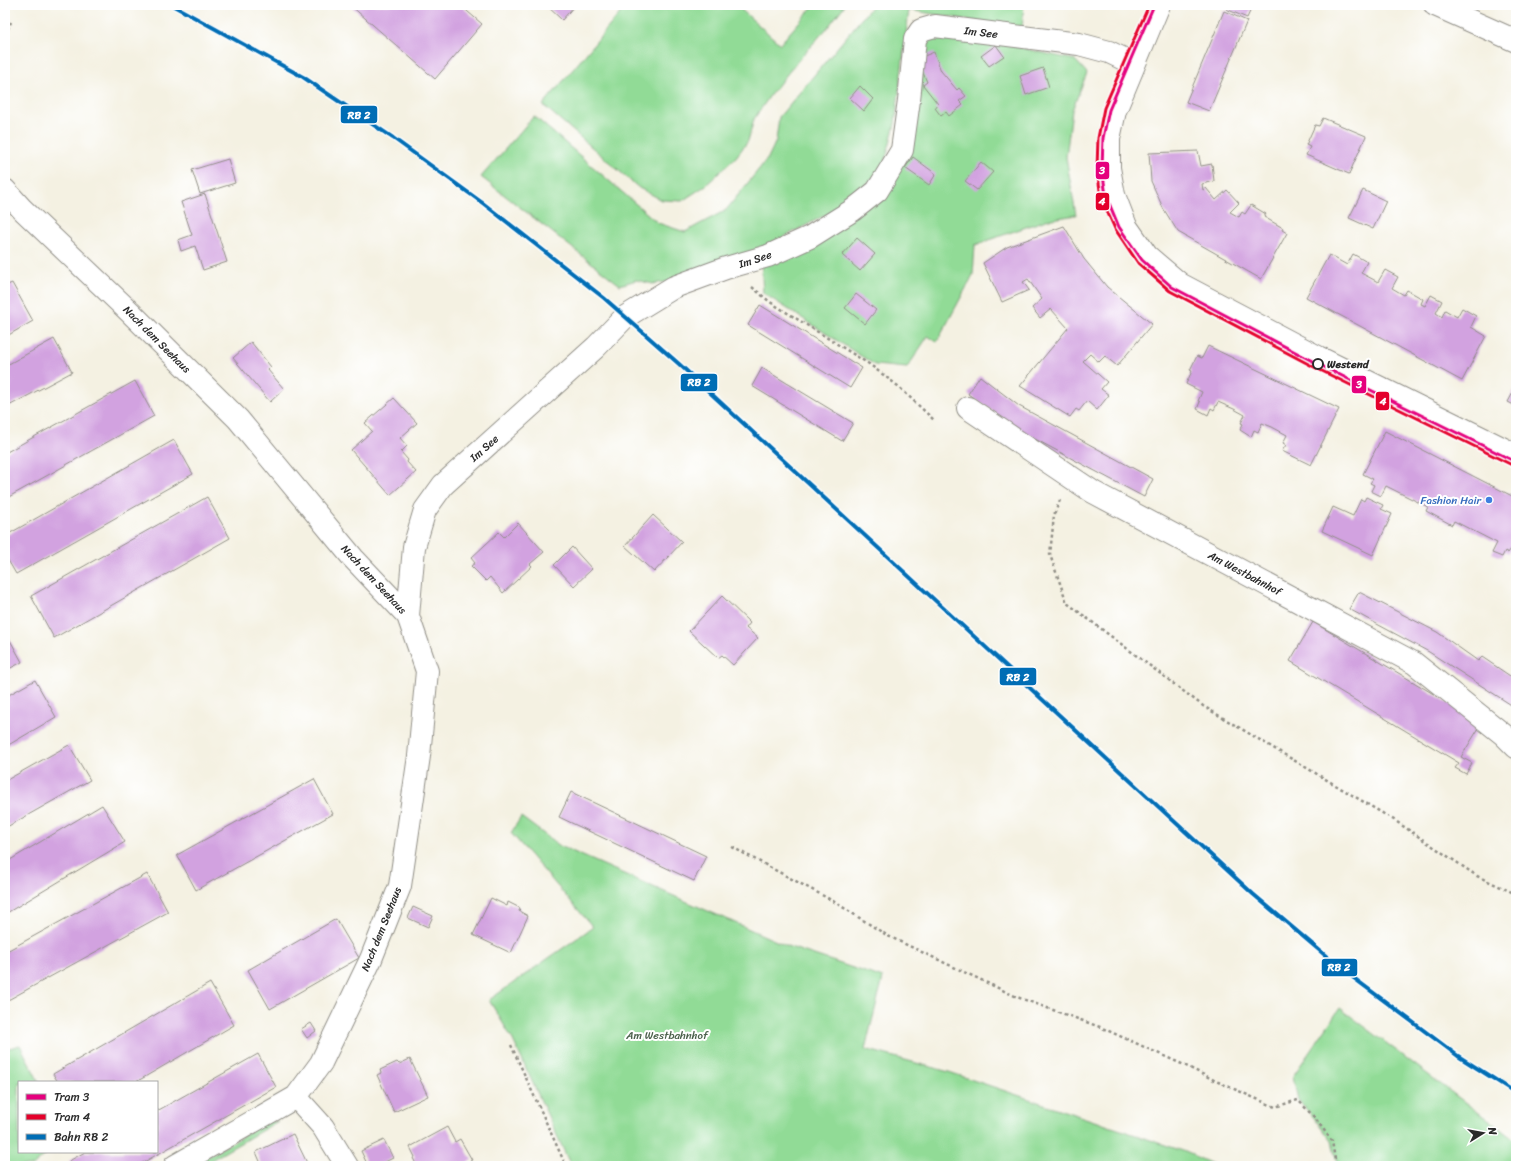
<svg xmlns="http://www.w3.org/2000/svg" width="1521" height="1171" viewBox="0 0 1521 1171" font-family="Sriracha,sans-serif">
<rect width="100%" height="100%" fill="#fff"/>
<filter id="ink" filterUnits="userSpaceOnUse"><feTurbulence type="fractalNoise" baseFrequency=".025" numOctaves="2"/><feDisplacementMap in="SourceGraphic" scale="8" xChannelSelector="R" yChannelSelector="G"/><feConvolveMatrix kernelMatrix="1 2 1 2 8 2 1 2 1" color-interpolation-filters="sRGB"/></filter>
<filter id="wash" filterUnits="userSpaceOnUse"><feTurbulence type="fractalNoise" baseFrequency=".012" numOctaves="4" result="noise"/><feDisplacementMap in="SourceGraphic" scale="16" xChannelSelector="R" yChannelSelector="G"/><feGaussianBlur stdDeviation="0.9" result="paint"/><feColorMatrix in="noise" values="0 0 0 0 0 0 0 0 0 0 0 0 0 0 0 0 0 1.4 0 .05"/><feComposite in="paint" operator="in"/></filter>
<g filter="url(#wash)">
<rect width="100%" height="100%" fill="#f4f1e2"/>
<path fill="#91db96" stroke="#5e8360" d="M627,5H736L780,44L814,5H845L828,27L801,57L771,94L754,119L748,141L736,157L705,186L682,201L662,200L639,188L543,105Z
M873,5H1024L1022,29L909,10L895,124L884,165L864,188L841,207L755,252L671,281L653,284L636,280L620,285L481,177L534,116L658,223L685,232L726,210L768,158L776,141L779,117Z
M932,39L999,43L1075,60L1087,73L1072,110L1066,157L1076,215L1046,220L975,245L973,275L937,342L928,336L907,368L875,365L763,293L761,261L889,182L916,55Z
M521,817L560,846L790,947L883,978L865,1049L949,1072L1183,1151L1217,1166H571L513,1040L489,1000L593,927L511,833Z
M1340,1008L1516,1141V1166H1338L1332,1141L1315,1119L1298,1100L1293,1076Z
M20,1045L39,1082H19V1152H48L33,1166H5V1049Z
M278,1121L201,1166H192L267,1122Z"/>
<g id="blocks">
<path fill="#d2a2e0" d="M350,5H460L482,24L435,79Z
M546,5H575L562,20Z
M1228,5H1253L1247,18L1226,9Z
M1224,11L1247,21L1209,111L1186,102Z
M996,45L1004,56L989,66L981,56Z
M934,52L941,71L957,90L959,88L966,96L959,101L963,105L949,116L946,112L941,116L935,108L938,104L923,85L927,82L917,59Z
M1043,68L1049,87L1026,95L1020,76Z
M860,86L873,99L864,111L850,98Z
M1323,118L1366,136L1349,174L1306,155L1310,147L1306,145L1315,125L1319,126Z
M1198,151L1201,166L1212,164L1214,181L1202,184L1203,190L1206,188L1216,200L1227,190L1239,203L1230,212L1239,217L1242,212L1245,214L1251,205L1266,214L1264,217L1283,228L1282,230L1287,233L1261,279L1178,232L1163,208L1151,181L1149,153Z
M913,157L936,174L929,185L905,168Z
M228,159L235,183L200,194L192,170Z
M981,162L993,172L977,190L965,181Z
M1363,190L1386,201L1373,229L1349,218Z
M205,194L227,262L203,270L195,246L181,251L178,240L192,235L181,202Z
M1064,226L1084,259L1107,287L1152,324L1117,366L1105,356L1099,362L1090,354L1083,361L1107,382L1101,389L1109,395L1097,410L1087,401L1079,411L1076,409L1070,417L1020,386L1068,328L1051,309L1040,318L1032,308L1042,299L1028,279L1023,282L1029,290L1002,302L983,263L1007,247Z
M857,238L875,254L860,271L842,255Z
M1353,254L1367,262L1361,273L1378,282L1385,270L1398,277L1392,288L1404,295L1407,290L1423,299L1421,304L1425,306L1431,295L1442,301L1436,313L1442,317L1445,310L1457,317L1462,308L1476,316L1471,327L1486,336L1462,381L1306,297L1329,255L1347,265Z
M12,283L33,321L5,337V286Z
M856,294L876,310L865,324L845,308Z
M760,305L862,368L850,388L748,325Z
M54,339L72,372L5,408V366Z
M251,342L271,367L268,370L284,389L270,402L233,358Z
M1208,346L1339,409L1311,465L1282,451L1286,445L1283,443L1287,435L1272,427L1262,423L1258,432L1254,430L1251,437L1240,430L1243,424L1241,423L1245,415L1234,409L1218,402L1214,410L1211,408L1208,415L1197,409L1200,402L1198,401L1202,392L1186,384L1192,371L1190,370L1197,356L1202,358Z
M762,368L853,423L842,441L752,386Z
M980,376L1019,406L1153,479L1144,497L1020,431L968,394Z
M135,381L154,416L5,499V453Z
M1516,387V406L1508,402Z
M394,398L417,423L400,438L407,446L401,452L408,460L407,462L416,472L390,495L351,450L372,431L365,423Z
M1385,431L1516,498V552L1511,549L1508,553L1505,551L1502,557L1492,553L1497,543L1454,521L1452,525L1426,511L1428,507L1386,486L1381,496L1371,491L1374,485L1370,483L1373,479L1363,474Z
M174,440L193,474L16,574L5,555V536Z
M207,497L230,538L54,638L31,596Z
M1366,497L1383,505L1381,509L1392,514L1373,555L1322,531L1333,507L1353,516L1361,499L1364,501Z
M653,515L682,542L654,572L625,546Z
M518,523L544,552L530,564L532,566L503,593L490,577L486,581L471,566L475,563L471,558L499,532L504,537Z
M572,547L592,569L574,586L554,565Z
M1359,592L1437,632L1478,661L1482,657L1516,680V708L1429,652L1349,609Z
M722,596L750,623L746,628L758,638L733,665L722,655L718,658L689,631Z
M1313,622L1482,723L1461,757L1472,763L1466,774L1455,768L1459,763L1290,661Z
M5,631L22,662L5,671Z
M35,680L56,717L5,747V697Z
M69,745L90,780L5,828V781Z
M314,779L333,814L196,890L177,855Z
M571,792L706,856L694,881L559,817Z
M102,805L125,842L5,914V863Z
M147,874L168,912L8,1000L5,995V952Z
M491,898L507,906L508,902L520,908L519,911L528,916L511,953L473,935Z
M413,907L433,916L428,927L408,918Z
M336,919L359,958L270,1009L248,970Z
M210,983L234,1025L136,1082H58L53,1074Z
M311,1023L316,1031L307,1038L301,1029Z
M258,1054L276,1087L137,1166H72L69,1161L85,1152H157V1111Z
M410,1059L428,1096L394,1112L377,1075L381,1073L380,1070L397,1062L399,1064Z
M447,1127L455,1142L460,1139L472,1160L466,1163L468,1166H417L413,1158L415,1157L410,1147Z
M293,1134L308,1165L262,1166L256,1152Z
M384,1140L393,1158L377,1166H368L361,1151Z"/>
</g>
</g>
<g filter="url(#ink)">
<use href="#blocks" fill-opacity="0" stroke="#908e86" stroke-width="1"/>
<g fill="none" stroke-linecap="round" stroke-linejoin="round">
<g stroke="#908e86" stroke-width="24">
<path id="minor" d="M1159,5L1115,111L1109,139V168L1114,195L1126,226L1147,256L1180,284L1318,357L1516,455
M1435,5L1516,41
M5,190L22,209L131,313L238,419L353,558L408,616L427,671L419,756L400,886L371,959L321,1063L296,1097L323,1127L347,1166
M968,408L1093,492L1414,663L1504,735L1516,747
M408,616L414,547L425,510L443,485L596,347L625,317L674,287L726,268L768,256L810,237L853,210L877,191L902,150L909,100L915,39L921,30L935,26L1079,44L1109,52L1134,64
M175,1166L296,1097"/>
</g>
<path stroke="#908e86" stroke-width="2.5" stroke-dasharray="3 3" stroke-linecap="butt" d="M5,35L11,22
M752,287L770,302L869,364L898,386L935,421
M1060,500L1054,515L1050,555L1067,603L1203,706L1394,820L1477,876L1516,894
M732,847L833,901L888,936L1017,997L1100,1027L1184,1065L1216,1081L1275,1107L1298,1100L1315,1118L1332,1141L1336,1166
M511,1045L566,1166"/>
<use href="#minor" stroke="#fff" stroke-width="22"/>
<g stroke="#fff" stroke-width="7">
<path id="rail-1" d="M172,5L303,77L393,138L484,204L604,298L679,364L1253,894L1339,967L1458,1056L1516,1093"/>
</g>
<use href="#rail-1" stroke="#006db5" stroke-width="4"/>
<g stroke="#fff" stroke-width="6">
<path id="tram-1" d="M1154,5L1109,110L1103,138L1102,168L1106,196L1119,227L1142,260L1172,287L1318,364L1516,462"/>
</g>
<g stroke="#fff" stroke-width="6">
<path id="tram-2" d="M1149,5L1104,108L1098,138L1097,168L1101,198L1115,229L1138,263L1170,291L1316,368L1514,466"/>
</g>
<use href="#tram-1" stroke="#e5007d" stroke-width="3"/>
<use href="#tram-2" stroke="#e4002b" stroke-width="3"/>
</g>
</g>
<circle fill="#fff" stroke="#2b2b2b" stroke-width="2" cx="1318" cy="364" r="5"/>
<circle fill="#3f7fe0" stroke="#fff" stroke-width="1.5" cx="1489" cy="500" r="4"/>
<g text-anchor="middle" stroke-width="4" stroke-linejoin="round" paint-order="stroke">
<g font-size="11" fill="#2b2b2b" stroke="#fff">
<text transform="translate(981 32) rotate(7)" y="4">Im See</text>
<text transform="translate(755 259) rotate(-18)" y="4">Im See</text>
<text transform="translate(157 339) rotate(45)" y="4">Nach dem Seehaus</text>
<text transform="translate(484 448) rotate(-42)" y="4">Im See</text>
<text transform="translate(1245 573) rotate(28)" y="4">Am Westbahnhof</text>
<text transform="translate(374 579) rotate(47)" y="4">Nach dem Seehaus</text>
<text transform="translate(381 929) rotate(-68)" y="4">Nach dem Seehaus</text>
</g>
<g font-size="11" font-weight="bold" fill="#2b2b2b" stroke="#fff" text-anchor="start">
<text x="1327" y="368">Westend</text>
</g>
<g font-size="11" fill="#366cbe" stroke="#fff" text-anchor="end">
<text x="1481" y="504">Fashion Hair</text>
</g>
<g font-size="11" fill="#4a604b" stroke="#fff">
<text x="667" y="1039">Am Westbahnhof</text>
</g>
</g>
<g stroke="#fff" stroke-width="1.5">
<rect x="340" y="105" width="38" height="19" rx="4" fill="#006db5"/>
<rect x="1095" y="161" width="15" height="19" rx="4" fill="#e5007d"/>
<rect x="1095" y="192" width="15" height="19" rx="4" fill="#e4002b"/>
<rect x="680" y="373" width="38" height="19" rx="4" fill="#006db5"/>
<rect x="1351" y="375" width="16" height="19" rx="4" fill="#e5007d"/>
<rect x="1375" y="391" width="15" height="20" rx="4" fill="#e4002b"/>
<rect x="999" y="667" width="38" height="19" rx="4" fill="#006db5"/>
<rect x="1321" y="958" width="37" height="19" rx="4" fill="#006db5"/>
</g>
<g font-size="11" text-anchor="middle" font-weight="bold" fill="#fff">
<text x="359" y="119">RB 2</text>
<text x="1102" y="174">3</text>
<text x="1102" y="205">4</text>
<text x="699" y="386">RB 2</text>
<text x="1359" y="388">3</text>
<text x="1383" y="405">4</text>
<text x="1018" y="681">RB 2</text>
<text x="1339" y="971">RB 2</text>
</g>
<rect width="1521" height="1171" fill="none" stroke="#fff" stroke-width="20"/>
<rect x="18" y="1081" width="140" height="72" fill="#ffffff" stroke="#aaaaaa"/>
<rect x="26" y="1094" width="20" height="6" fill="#e5007d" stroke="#aaaaaa"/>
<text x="54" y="1101" font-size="12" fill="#2b2b2b">Tram 3</text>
<rect x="26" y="1114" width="20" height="6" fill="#e4002b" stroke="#aaaaaa"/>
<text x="54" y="1121" font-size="12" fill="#2b2b2b">Tram 4</text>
<rect x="26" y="1134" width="20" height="6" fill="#006db5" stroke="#aaaaaa"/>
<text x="54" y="1141" font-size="12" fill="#2b2b2b">Bahn RB 2</text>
<g transform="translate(1483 1133) rotate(79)" stroke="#ffffff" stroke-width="3" paint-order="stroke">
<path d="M0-3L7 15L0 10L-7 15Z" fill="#2b2b2b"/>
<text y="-6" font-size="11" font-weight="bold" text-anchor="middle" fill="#2b2b2b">N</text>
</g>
</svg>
